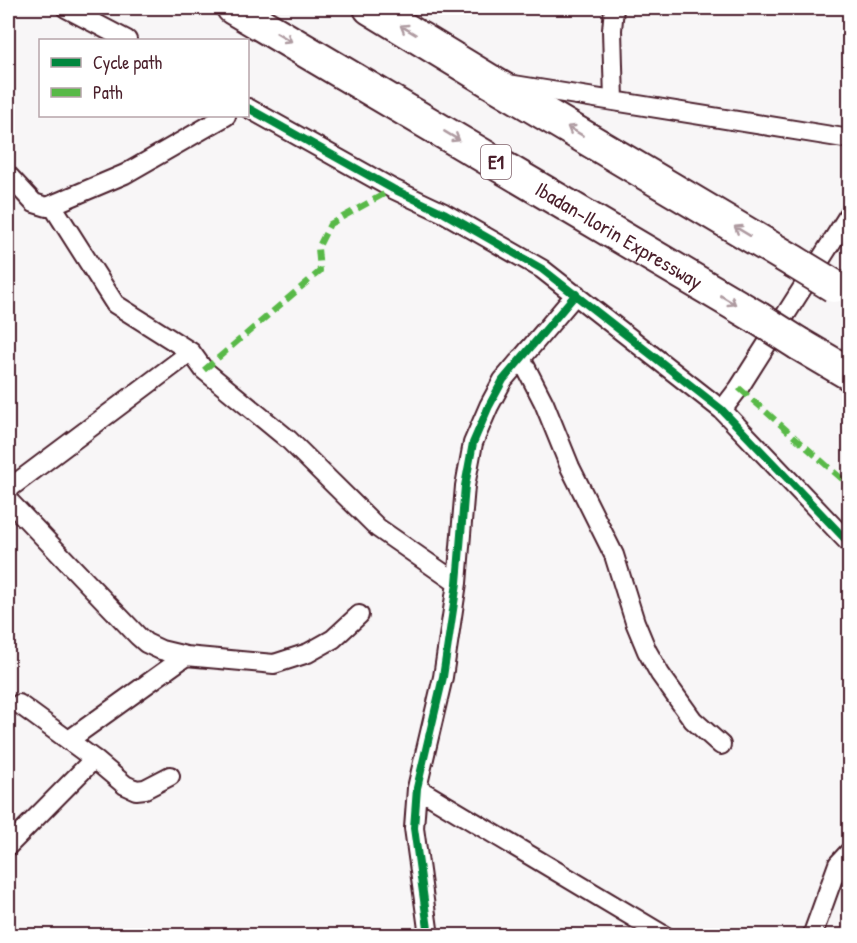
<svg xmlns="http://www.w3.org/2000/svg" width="857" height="943" viewBox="0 0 857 943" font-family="'Patrick Hand',sans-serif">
<rect width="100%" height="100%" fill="#f8f6f7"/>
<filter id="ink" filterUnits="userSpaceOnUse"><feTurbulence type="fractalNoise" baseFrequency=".0167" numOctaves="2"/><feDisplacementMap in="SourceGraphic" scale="12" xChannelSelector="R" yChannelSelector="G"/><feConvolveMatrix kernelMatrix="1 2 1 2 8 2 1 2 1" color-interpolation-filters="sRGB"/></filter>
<g filter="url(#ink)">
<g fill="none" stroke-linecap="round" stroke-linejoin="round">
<g stroke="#4a1f2b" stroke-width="22">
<path id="minor" d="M66,8L127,40
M508,84L850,139
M614,101L612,30L614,8
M248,108L393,189L444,213L542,269L722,410L850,544
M8,175L34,203L47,207L125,174L226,116
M52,205L115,304L191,352L204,370L289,440L378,528L457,583
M521,358L544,403L570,467L614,555L635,622L647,651L660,674L693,720L721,745
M722,410L739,388L850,213
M8,492L11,487L191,352
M8,500L138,636L146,643L161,650L186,656L274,664L308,653L333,639L359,615
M19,704L94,759L125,785L136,790L145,789L170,776
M69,740L186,656
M417,788L665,936
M8,846L94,759
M429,936L414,828L417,788L443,677L457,583L465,486L473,443L489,406L503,380L576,294
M812,936L838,864L849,852"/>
</g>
<g stroke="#4a1f2b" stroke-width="36">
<g id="motorway">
<path id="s1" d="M233,8L758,318"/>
<path d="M370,8L490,81L793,261"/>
<path d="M799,344L850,374"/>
</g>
</g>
<use href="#minor" stroke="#fff" stroke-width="18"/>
<use href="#motorway" stroke="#fff" stroke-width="32"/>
<g stroke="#4a1f2b" stroke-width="36" stroke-linecap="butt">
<path id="motorway-bridge" d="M793,261L834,286
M758,318L799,344"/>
</g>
<use href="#motorway-bridge" stroke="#fff" stroke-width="32"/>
<path stroke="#58b947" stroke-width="6" stroke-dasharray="12 6" stroke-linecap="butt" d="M204,370L320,271L318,248L330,224L393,189
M739,388L850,486"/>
<g stroke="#fff" stroke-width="11">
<path id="cycleway" d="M248,108L393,189L444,213L542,269L722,410L850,544
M429,936L414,828L417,788L443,677L457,583L465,486L473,443L489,406L503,380L576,294"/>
</g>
<use href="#cycleway" stroke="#00873e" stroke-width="8"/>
</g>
<defs><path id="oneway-shaft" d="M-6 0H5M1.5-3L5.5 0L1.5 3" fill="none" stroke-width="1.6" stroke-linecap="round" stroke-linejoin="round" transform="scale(1.5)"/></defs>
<g stroke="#ae9aa0">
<use href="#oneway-shaft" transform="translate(408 30) rotate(-149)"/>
<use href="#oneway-shaft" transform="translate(284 37) rotate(31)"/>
<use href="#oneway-shaft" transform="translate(575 131) rotate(-149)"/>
<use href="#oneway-shaft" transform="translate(452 136) rotate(31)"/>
<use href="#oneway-shaft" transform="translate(742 231) rotate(-149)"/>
<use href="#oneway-shaft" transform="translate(728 300) rotate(31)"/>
</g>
</g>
<g text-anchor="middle" stroke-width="5" stroke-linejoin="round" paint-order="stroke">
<rect fill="#fff" stroke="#80626b" stroke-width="1.5" x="481" y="145" width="30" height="34" rx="4.5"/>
<g font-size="20" font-weight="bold" fill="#4a1f2b">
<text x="496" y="169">E1</text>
</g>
<g font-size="21" fill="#4a1f2b" stroke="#fff">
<text dy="7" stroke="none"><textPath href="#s1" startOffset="448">Ibadan-Ilorin Expressway</textPath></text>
</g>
</g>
<rect width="857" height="943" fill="none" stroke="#fff" stroke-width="30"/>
<rect x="15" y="15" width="827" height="913" fill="none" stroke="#4a1f2b" stroke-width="2" filter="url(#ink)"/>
<rect x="39" y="39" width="210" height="78" fill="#ffffff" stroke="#b7a5aa" stroke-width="1.5"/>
<rect x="51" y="58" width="30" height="9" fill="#00873e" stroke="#b7a5aa" stroke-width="1.5"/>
<text x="93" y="69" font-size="18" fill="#4a1f2b">Cycle path</text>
<rect x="51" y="88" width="30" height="9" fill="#58b947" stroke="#b7a5aa" stroke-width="1.5"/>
<text x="93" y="99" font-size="18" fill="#4a1f2b">Path</text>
</svg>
